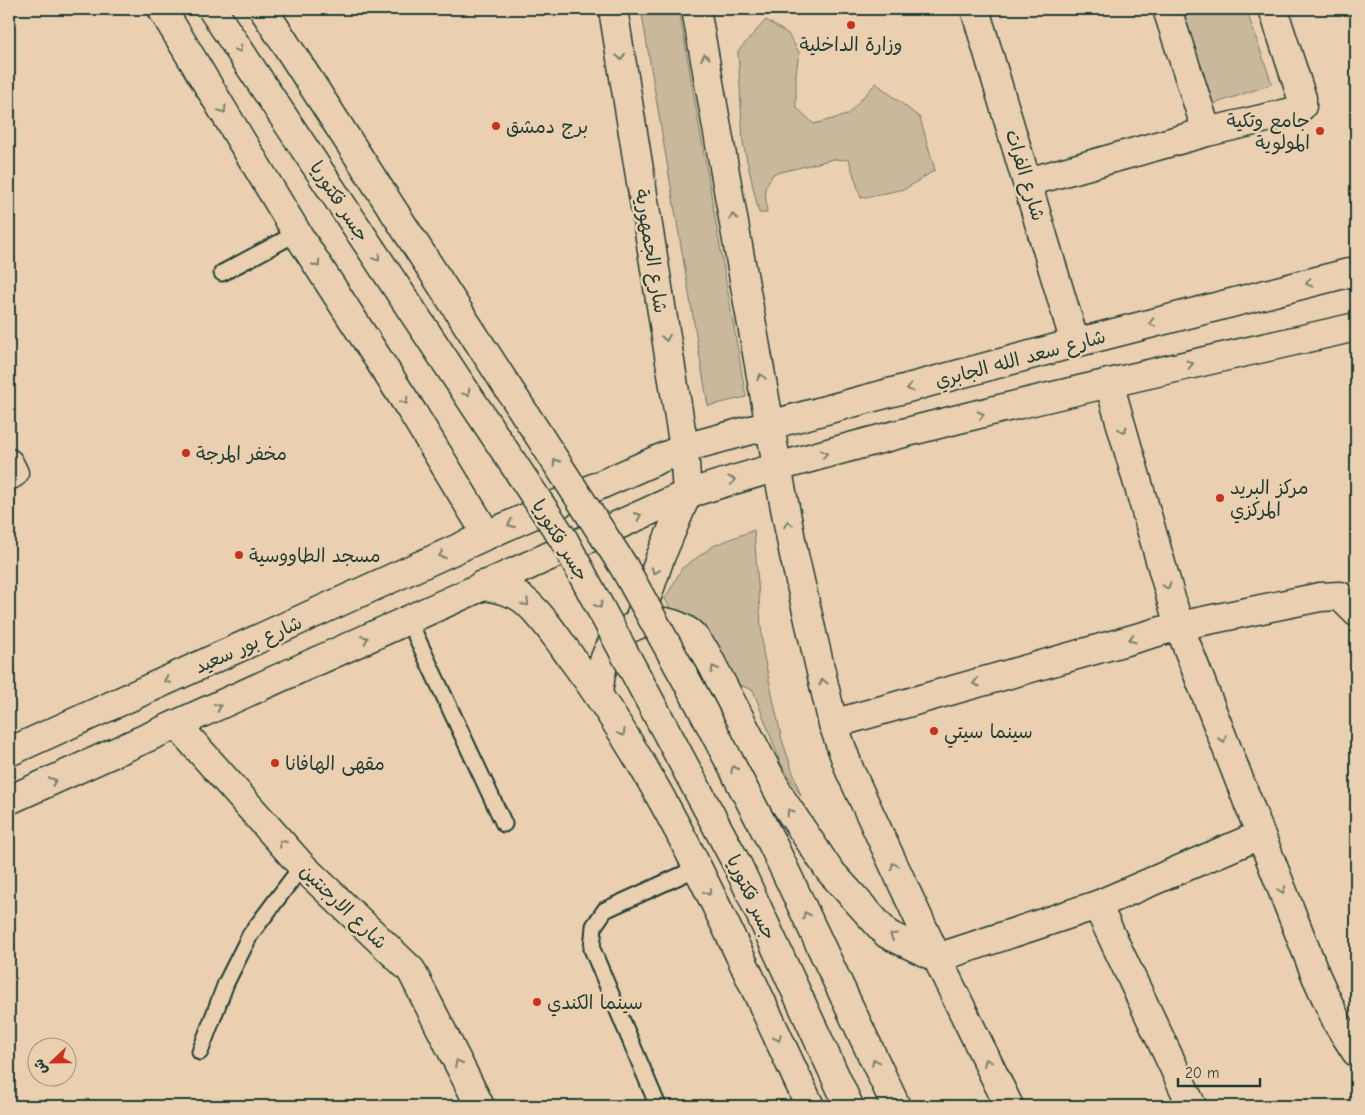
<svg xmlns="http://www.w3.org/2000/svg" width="1365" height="1115" viewBox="0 0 1365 1115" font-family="'Comic Neue','Playpen Sans Arabic',sans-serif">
<rect width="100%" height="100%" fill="#ead0b1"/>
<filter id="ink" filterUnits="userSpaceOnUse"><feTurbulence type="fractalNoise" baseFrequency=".02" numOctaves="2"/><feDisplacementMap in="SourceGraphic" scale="10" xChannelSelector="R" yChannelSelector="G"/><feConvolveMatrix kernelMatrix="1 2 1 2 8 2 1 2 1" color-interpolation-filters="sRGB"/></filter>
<g filter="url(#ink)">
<path fill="#c9b89c" stroke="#747a68" d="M641,9H679L746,397L708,406Z
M1178,9H1246L1272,84L1211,105Z
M766,20L788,34L799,52L796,74V107L814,124L847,115L876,83L920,118L935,170L905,189L861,198L849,160L834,159L773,174L765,188L767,213H759L743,143L738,51Z
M754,530L763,652L782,740L801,796L781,764L753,690L707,673L665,599L682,568L715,545Z"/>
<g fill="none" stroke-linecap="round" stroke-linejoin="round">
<g stroke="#1f3d34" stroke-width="19">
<path id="service" d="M222,273L297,233
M408,619L504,824
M200,1052L226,983L250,935L302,866
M658,1106L592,949L594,926L605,910L697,868"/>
</g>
<g stroke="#1f3d34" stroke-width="31">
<path id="minor" d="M975,9L1075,343
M1167,9L1207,132
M1028,182L1207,132L1296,111L1302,106V98L1273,9
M1109,383L1179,626L1316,976L1338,1024L1356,1052
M9,463L14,473L9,476
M777,466L794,555L833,724L850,771L937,958L1009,1106
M833,724L1179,626L1320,597L1340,596L1356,612
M1097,905L1192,1106
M937,958L1097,905L1260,835"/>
</g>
<g stroke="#1f3d34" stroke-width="31">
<path id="secondary" d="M613,9L684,448L687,494L660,558L639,620
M696,9L777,466
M178,726L302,866L411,970L480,1106"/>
</g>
<g stroke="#1f3d34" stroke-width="31">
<path id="primary" d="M9,752L487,535L684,448L1075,343L1356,271
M9,800L687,494C906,426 1132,378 1356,327"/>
</g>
<g stroke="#1f3d34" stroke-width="31">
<path id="trunk" d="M162,9L297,233L413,413L487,535
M482,585C493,588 508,590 518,596C536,606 558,639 570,656C671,789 738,955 810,1106
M598,693C600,682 601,669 605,658C617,623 661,610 690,633C696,638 700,646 705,651L781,798L829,870L887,934L937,958"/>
</g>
<use href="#service" stroke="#ead0b1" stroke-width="15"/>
<use href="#minor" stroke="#ead0b1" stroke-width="28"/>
<use href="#secondary" stroke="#ead0b1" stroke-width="28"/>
<use href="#primary" stroke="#ead0b1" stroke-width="28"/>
<use href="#trunk" stroke="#ead0b1" stroke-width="28"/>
<g stroke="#1f3d34" stroke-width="31" stroke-linecap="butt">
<path id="trunk-bridge" d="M212,9L564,540L738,866L849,1106
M263,9L624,567L700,705L773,845L896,1106"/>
</g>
<use href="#trunk-bridge" stroke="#ead0b1" stroke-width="28"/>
</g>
<defs><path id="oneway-chevron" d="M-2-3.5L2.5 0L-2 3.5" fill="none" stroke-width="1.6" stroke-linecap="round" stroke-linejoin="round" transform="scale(1.25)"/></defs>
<g stroke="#7a7f6c">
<use href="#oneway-chevron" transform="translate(239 49) rotate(57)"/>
<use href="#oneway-chevron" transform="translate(621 57) rotate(81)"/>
<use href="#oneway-chevron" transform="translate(705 57) rotate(-100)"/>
<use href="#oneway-chevron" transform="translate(223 110) rotate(59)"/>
<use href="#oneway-chevron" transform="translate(733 217) rotate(-100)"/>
<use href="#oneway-chevron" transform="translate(377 258) rotate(57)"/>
<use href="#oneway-chevron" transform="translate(317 264) rotate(57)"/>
<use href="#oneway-chevron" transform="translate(1309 283) rotate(166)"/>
<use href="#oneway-chevron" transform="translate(1152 323) rotate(166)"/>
<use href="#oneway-chevron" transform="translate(666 338) rotate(81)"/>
<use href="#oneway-chevron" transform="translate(1190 364) rotate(-13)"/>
<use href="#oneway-chevron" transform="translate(761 377) rotate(-100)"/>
<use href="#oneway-chevron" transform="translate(910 388) rotate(165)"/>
<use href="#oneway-chevron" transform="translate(467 393) rotate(56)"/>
<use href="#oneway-chevron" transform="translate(405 401) rotate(57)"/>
<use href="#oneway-chevron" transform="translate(981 415) rotate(-14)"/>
<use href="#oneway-chevron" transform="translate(1123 430) rotate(74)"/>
<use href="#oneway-chevron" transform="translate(824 454) rotate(-14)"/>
<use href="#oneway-chevron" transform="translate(556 462) rotate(-123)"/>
<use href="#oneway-chevron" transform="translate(732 480) rotate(-17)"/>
<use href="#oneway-chevron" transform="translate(638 516) rotate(-24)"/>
<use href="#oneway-chevron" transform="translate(511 524) rotate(156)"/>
<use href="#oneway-chevron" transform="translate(788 524) rotate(-101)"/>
<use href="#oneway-chevron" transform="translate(442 555) rotate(156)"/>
<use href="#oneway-chevron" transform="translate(655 571) rotate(110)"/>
<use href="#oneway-chevron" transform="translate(1167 586) rotate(74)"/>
<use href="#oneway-chevron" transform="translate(526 603) rotate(45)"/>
<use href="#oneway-chevron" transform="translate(599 605) rotate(62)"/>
<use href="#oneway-chevron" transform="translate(365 639) rotate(-25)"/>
<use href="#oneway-chevron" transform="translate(1132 639) rotate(164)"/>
<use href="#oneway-chevron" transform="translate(714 669) rotate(-118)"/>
<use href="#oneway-chevron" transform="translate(167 680) rotate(156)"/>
<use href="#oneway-chevron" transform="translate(823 682) rotate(-103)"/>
<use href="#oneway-chevron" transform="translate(976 683) rotate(164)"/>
<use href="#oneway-chevron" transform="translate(218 707) rotate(-25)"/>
<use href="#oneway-chevron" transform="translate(622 733) rotate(59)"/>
<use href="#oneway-chevron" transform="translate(1223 739) rotate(69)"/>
<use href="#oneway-chevron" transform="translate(734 769) rotate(-117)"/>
<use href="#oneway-chevron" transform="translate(53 781) rotate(-24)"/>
<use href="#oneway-chevron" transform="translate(790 812) rotate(-122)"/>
<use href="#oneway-chevron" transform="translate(282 843) rotate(-131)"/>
<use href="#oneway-chevron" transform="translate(894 866) rotate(-115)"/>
<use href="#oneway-chevron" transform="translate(1282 890) rotate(69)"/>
<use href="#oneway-chevron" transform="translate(708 892) rotate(65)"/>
<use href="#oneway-chevron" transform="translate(806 915) rotate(-115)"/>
<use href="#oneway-chevron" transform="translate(893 936) rotate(-151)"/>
<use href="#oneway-chevron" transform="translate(778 1038) rotate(65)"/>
<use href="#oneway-chevron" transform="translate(875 1062) rotate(-115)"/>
<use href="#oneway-chevron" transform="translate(987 1062) rotate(-116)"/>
<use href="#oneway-chevron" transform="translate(458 1063) rotate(-117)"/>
</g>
</g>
<g fill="#c8321e" stroke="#ead0b1" stroke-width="2">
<circle cx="851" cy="25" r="5"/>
<circle cx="496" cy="126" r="5"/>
<circle cx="1320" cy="131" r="5"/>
<circle cx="186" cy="453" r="5"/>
<circle cx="1220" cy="498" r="5"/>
<circle cx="239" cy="555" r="5"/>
<circle cx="934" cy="731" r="5"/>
<circle cx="275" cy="763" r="5"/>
<circle cx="537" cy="1002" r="5"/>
</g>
<g text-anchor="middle" stroke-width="5" stroke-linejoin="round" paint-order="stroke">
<g font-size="19" fill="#1f3d34" stroke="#ead0b1" text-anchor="start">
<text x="851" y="51" text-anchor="middle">وزارة الداخلية</text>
<text x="1310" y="127" text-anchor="end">جامع وتكية<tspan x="1310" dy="22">المولوية</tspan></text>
<text x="506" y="133">برج دمشق</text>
<text x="196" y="460">مخفر المرجة</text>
<text x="1230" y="494">مركز البريد<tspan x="1230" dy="22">المركزي</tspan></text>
<text x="249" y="562">مسجد الطاووسية</text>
<text x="944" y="738">سينما سيتي</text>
<text x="285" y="770">مقهى الهافانا</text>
<text x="547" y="1009">سينما الكندي</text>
</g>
<g font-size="19" fill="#1f3d34" stroke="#ead0b1">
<text transform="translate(1026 175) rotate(73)" y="7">شارع الفرات</text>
<text transform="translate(340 201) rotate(57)" y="7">جسر فكتوريا</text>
<text transform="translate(652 251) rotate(81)" y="7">شارع الجمهورية</text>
<text transform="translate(1020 358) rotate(-15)" y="7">شارع سعد الله الجابري</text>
<text transform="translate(561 540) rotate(59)" y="7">جسر فكتوريا</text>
<text transform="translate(248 644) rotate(-24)" y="7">شارع بور سعيد</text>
<text transform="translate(752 897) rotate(65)" y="7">جسر فكتوريا</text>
<text transform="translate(344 906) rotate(44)" y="7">شارع الارجنتين</text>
</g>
</g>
<rect width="1365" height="1115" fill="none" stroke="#ead0b1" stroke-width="30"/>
<rect x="15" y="15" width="1335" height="1085" fill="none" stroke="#1f3d34" stroke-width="2" filter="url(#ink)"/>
<g transform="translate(52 1062) rotate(248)"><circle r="24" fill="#ead0b1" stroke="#99957f"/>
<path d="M0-4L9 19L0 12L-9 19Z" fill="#c8321e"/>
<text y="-8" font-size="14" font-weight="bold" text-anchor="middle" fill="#1f3d34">ش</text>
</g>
<path d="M1178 1078v8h82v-8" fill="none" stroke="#1f3d34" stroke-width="2.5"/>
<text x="1185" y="1078" font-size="15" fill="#1f3d34" stroke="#ead0b1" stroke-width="4" paint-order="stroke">20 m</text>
</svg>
